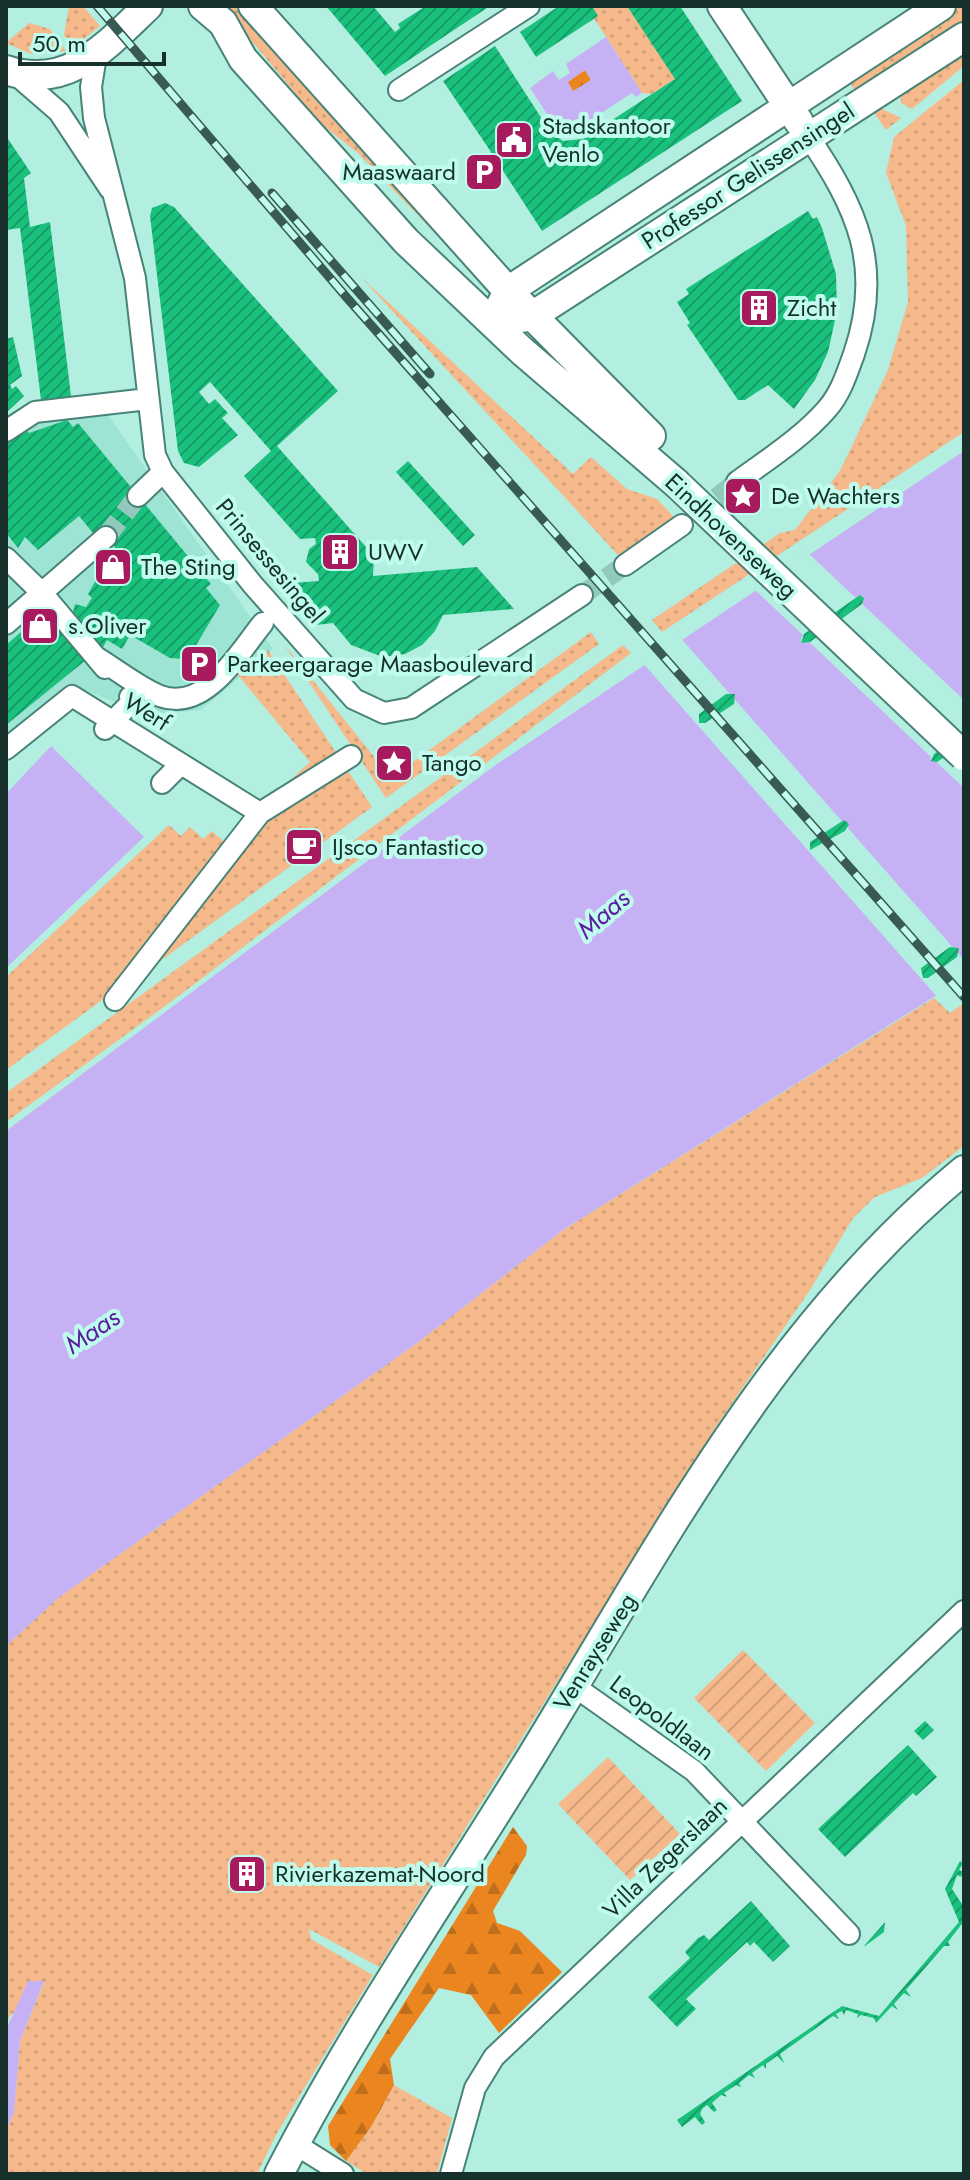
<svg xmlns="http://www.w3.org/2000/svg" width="970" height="2180" viewBox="0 0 970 2180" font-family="Jost,sans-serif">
<defs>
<pattern id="grass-dots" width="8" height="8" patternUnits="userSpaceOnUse" patternTransform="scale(2)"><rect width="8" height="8" fill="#f5b98b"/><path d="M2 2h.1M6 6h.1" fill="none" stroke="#d19f78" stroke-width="1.8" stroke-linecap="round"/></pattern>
<pattern id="forest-firs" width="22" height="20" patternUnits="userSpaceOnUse" patternTransform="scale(2)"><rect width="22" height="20" fill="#ea851f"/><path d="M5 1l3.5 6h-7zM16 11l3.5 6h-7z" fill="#bd6d1b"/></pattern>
<pattern id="garden-furrows" width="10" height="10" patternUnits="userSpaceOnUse" patternTransform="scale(2)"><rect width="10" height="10" fill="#f5b98b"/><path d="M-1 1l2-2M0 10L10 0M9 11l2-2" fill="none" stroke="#d19f78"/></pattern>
<pattern id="building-hatch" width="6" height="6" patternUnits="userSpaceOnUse" patternTransform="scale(2)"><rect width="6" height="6" fill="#1ac17d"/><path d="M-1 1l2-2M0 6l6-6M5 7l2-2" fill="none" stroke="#169d67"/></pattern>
</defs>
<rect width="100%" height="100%" fill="#b2efe0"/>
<path fill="#9ee4d5" d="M93,394L273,649L201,710L145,715L71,684L6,749V440L26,425Z"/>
<path fill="url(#grass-dots)" d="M69,6H83L100,26L73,48L64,35Z
M229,6H235L331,117L406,190L461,252L457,256L358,153L321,124L225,9Z
M586,6H679L711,55L652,94L642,93Z
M961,6H964V21L857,94L850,82Z
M29,23L50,29L66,51L31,54L6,43Z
M964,45V66L912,109L901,103V86Z
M964,80V432L662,632L652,620L780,533L795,530L840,471L888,370L908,302L906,226L886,173L894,137Z
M874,105L901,118L886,130L870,107Z
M361,277L573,474L591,457L627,489L657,499L674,517L619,556Z
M591,632L599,644L386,798L283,643L391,778Z
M623,645L631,653L172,1001L6,1122V1093Z
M268,650L337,754L274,795L310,762L237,674Z
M346,768L372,807L141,975L237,853L282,807Z
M169,825L181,836L190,827L203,839L212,831L228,845L105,998L6,1070V977Z
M934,998L950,1013L964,1003V1146L922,1178L875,1197L853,1218L810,1290L717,1425L379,1967L309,1929L311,1939L373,1975L277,2133L257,2174H6V2130L14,2113L20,2041L44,1982L9,2017L6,2030V1646L58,1598L417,1343L563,1230Z
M394,2085L452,2118L437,2174H367L346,2161L371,2127Z"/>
<path fill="url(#forest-firs)" d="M585,70L591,80L573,92L567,82Z
M513,1827L527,1846L526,1855L493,1911L497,1923L520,1931L562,1972L499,2033L471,1995L439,1988L390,2059L394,2085L371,2127L346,2161L330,2145L328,2126Z"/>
<path fill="url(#garden-furrows)" d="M743,1650L815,1723L766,1771L694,1698Z
M608,1757L680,1834L630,1880L558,1804Z"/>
<path fill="#c7b1f5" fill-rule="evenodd" d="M606,37L642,93L636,97L632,93L572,132L562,117L553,123L530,88L553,71L559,80L570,73L566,64ZM585,70L591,80L573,91L568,82Z
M964,451V732L930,759L938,762L964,744V978L563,1230L417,1343L58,1598L6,1646V1131L497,764ZM860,595L864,598L862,604L810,642L801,643V637Z
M51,746L144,837L6,968V794Z
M28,1981H44L20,2041L14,2113L6,2130V2030Z"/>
<path fill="#b2efe0" d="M806,551L858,600L806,638L752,587Z
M859,601L964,700V788L806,639Z
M679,636L964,960V982L939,999L641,661Z"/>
<path fill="url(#building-hatch)" d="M326,6H373L395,32L400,28L398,24L426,6H490L385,76Z
M559,6H592L598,16L536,57L520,32Z
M627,6H680L742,101L542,231L496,160H488L491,152L443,81L495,46L551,133L563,141L583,139L675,79Z
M6,136L31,173L24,178L30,227L50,222L71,396L41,400L20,228L6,230Z
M165,203L174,207L338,391L277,446L374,556L373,576L477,567L514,609L443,615L435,631L422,645L405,654L383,657L351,645L333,623L316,625L279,584L319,581L318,574L306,562L309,549L316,544L315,538L300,539L244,476L271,451L210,382L199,392L209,404L215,399L228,413L222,418L238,435L199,467L184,463L178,451L150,216L152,208Z
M808,211L813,219L817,217L822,228L836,274L837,311L828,352L815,380L794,409L768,385L745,400H738L687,325L690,323L677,302L689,294L686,289Z
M13,337L22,376L10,385L12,389L16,386L24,396L6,413V339Z
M67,420L73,427L78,423L211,584L206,588L220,605L192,652L183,659L170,658L130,635L122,649L107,640L102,649L73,613L75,604L86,607L92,598L88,594L115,547L98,529L93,533L79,516L38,550L25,537L18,548L6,533V444L25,429L29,433Z
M408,461L475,535L463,546L396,472Z
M860,595L864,598L862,604L810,642L801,643L804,634Z
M45,611L86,660L6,725V645Z
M726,694H735L734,704L705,723H699V714Z
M964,732V744L937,762L931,761L934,754Z
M844,820L849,824L845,831L810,850V842Z
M315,832L321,841L293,862L286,853Z
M950,947L959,948L957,957L928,978H923L921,968Z
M925,1721L934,1730L923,1740L914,1731Z
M908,1745L937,1777L916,1796L913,1793L845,1857L818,1829Z
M242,1858L263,1867L253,1890L231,1880Z
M960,1861L963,1863L959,1870L963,1872L961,1877L957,1875L952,1889L962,1904L964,1921L948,1942L950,1946H944L906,1990L911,1997L904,1993L894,2004L898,2010L892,2006L876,2023L874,2018L861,2015L857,2018L858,2014L846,2010L844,2015L842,2011L836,2014L839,2019L833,2016L780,2054L784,2063L777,2056L766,2064V2069L763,2065L752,2073L755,2078L749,2075L739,2083L741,2087L736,2085L724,2093L727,2097L721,2095L712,2103L717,2110L714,2112L707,2105L702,2109L700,2114L705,2122L702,2125L695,2117L682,2127L677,2120L842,2006L879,2016L959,1922L945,1889Z
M751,1901L790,1946L773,1962L754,1942L750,1946L747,1942L686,1999L696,2009L677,2027L648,1997L690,1958L685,1952L698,1938L704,1935L709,1940Z
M885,1922L884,1932L865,1946H864Z"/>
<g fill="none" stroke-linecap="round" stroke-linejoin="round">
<path stroke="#93c9bc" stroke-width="20" stroke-dasharray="20 10" stroke-linecap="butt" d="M693,516L737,482
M106,537L138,496
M582,595L625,565"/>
<g stroke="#488377" stroke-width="24">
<path id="street" d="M96,56L91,87L94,118L135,278L155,455L163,472L253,585L354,699L384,713L411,708L582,595
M14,73L59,112L110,189
M399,90L529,6
M6,431L35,412L148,399
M737,482C767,460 803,437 827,409C841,393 847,373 854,354C884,266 857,208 808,136
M138,496L163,472
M6,558L42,593L105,668
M625,565L682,525
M6,624L106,537
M96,657C116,669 138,687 160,696C206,713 239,652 263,623
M105,729L133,701L130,697
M6,749L72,696L260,813
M162,783L181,764
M115,1000L260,813L351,756
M574,1686L694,1771L849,1934
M295,2144L343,2174
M451,2174L475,2088L494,2057L964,1611"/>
</g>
<g stroke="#488377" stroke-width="32">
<path id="secondary" d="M203,6L223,23L243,59L406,241L522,351L676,483
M253,6L508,291L651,436
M722,6L799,122
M6,70C68,91 107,45 148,6
M501,305L508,291L941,6
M516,319L532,316L964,37
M279,2174C353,2030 448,1892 533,1754C659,1548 774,1326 964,1170"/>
</g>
<use href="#street" stroke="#fff" stroke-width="20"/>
<use href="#secondary" stroke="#fff" stroke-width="28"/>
<g stroke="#395a53" stroke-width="9">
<path id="rail" d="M97,6L348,299L964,997
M272,193L430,374"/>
</g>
<use href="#rail" stroke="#bffcee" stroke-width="6" stroke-dasharray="18" stroke-linecap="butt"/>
<g stroke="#488377" stroke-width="32" stroke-linecap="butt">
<path id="secondary-bridge" d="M676,483L964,756"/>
</g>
<use href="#secondary-bridge" stroke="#fff" stroke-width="28"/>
</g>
<defs>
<g id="civic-square" transform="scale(2)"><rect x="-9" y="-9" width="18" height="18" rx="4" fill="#a71a5d" stroke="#bffcee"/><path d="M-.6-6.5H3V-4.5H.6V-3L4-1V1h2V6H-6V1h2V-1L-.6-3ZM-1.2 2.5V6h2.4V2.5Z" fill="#fff"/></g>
<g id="parking-square" transform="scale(2)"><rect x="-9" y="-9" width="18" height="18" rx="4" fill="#a71a5d" stroke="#bffcee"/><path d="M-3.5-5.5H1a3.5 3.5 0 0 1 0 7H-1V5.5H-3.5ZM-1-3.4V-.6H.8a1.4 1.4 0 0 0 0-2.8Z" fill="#fff"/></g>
<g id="building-square" transform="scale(2)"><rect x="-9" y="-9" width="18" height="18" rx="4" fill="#a71a5d" stroke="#bffcee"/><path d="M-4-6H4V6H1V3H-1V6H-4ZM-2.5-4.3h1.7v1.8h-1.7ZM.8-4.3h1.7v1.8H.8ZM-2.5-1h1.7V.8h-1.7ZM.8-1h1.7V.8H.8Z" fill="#fff"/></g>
<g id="sight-square" transform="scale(2)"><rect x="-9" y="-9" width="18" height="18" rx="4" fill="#a71a5d" stroke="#bffcee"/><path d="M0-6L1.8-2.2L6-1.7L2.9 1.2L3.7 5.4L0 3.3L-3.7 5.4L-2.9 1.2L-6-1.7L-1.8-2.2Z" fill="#fff"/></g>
<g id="shop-square" transform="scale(2)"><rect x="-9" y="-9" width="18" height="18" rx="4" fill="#a71a5d" stroke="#bffcee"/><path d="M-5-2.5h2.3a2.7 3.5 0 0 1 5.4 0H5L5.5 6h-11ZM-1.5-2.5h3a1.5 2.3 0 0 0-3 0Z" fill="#fff"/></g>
<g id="cafe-square" transform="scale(2)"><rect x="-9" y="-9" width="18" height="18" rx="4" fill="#a71a5d" stroke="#bffcee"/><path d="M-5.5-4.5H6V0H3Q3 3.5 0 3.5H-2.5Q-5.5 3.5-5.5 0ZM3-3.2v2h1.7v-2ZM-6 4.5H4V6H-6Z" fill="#fff"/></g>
</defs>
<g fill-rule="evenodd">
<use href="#civic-square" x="514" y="140"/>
<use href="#parking-square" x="484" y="172"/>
<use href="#building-square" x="759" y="308"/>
<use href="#sight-square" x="743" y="496"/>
<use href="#building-square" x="340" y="552"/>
<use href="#shop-square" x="113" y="567"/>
<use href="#shop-square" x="40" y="626"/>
<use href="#parking-square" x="199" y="664"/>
<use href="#sight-square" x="394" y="763"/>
<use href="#cafe-square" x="304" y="847"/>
<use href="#building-square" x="247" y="1874"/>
</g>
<g text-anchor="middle" stroke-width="8" stroke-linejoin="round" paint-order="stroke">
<g font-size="24" fill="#17302b" stroke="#bffcee" text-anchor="start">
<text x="542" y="134">Stadskantoor<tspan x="542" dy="28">Venlo</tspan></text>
<text x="456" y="180" text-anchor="end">Maaswaard</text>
<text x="787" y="316">Zicht</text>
<text x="771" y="504">De Wachters</text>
<text x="368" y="560">UWV</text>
<text x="141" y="575">The Sting</text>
<text x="68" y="634">s.Oliver</text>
<text x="227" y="672">Parkeergarage Maasboulevard</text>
<text x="422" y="771">Tango</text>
<text x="332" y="855">IJsco Fantastico</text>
<text x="275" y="1882">Rivierkazemat-Noord</text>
</g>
<g font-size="24" fill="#17302b" stroke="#bffcee">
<text transform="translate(748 176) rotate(-33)" y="8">Professor Gelissensingel</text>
<text transform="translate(731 536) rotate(43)" y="8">Eindhovenseweg</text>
<text transform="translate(270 561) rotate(50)" y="8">Prinsessesingel</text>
<text transform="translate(147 712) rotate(32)" y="8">Werf</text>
<text transform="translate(595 1652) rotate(-58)" y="8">Venrayseweg</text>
<text transform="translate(662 1718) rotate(37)" y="8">Leopoldlaan</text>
<text transform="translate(665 1858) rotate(-44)" y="8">Villa Zegerslaan</text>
</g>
<g font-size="26" font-style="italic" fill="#5b1da0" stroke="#bffcee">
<text transform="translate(603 914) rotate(-41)" y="9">Maas</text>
<text transform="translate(92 1331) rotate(-34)" y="9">Maas</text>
</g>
</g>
<rect width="970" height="2180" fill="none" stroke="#17302b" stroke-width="16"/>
<path d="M20 52v12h144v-12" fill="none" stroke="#17302b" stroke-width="4"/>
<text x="32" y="52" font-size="24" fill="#17302b" stroke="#bffcee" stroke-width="6" paint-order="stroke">50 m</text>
</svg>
